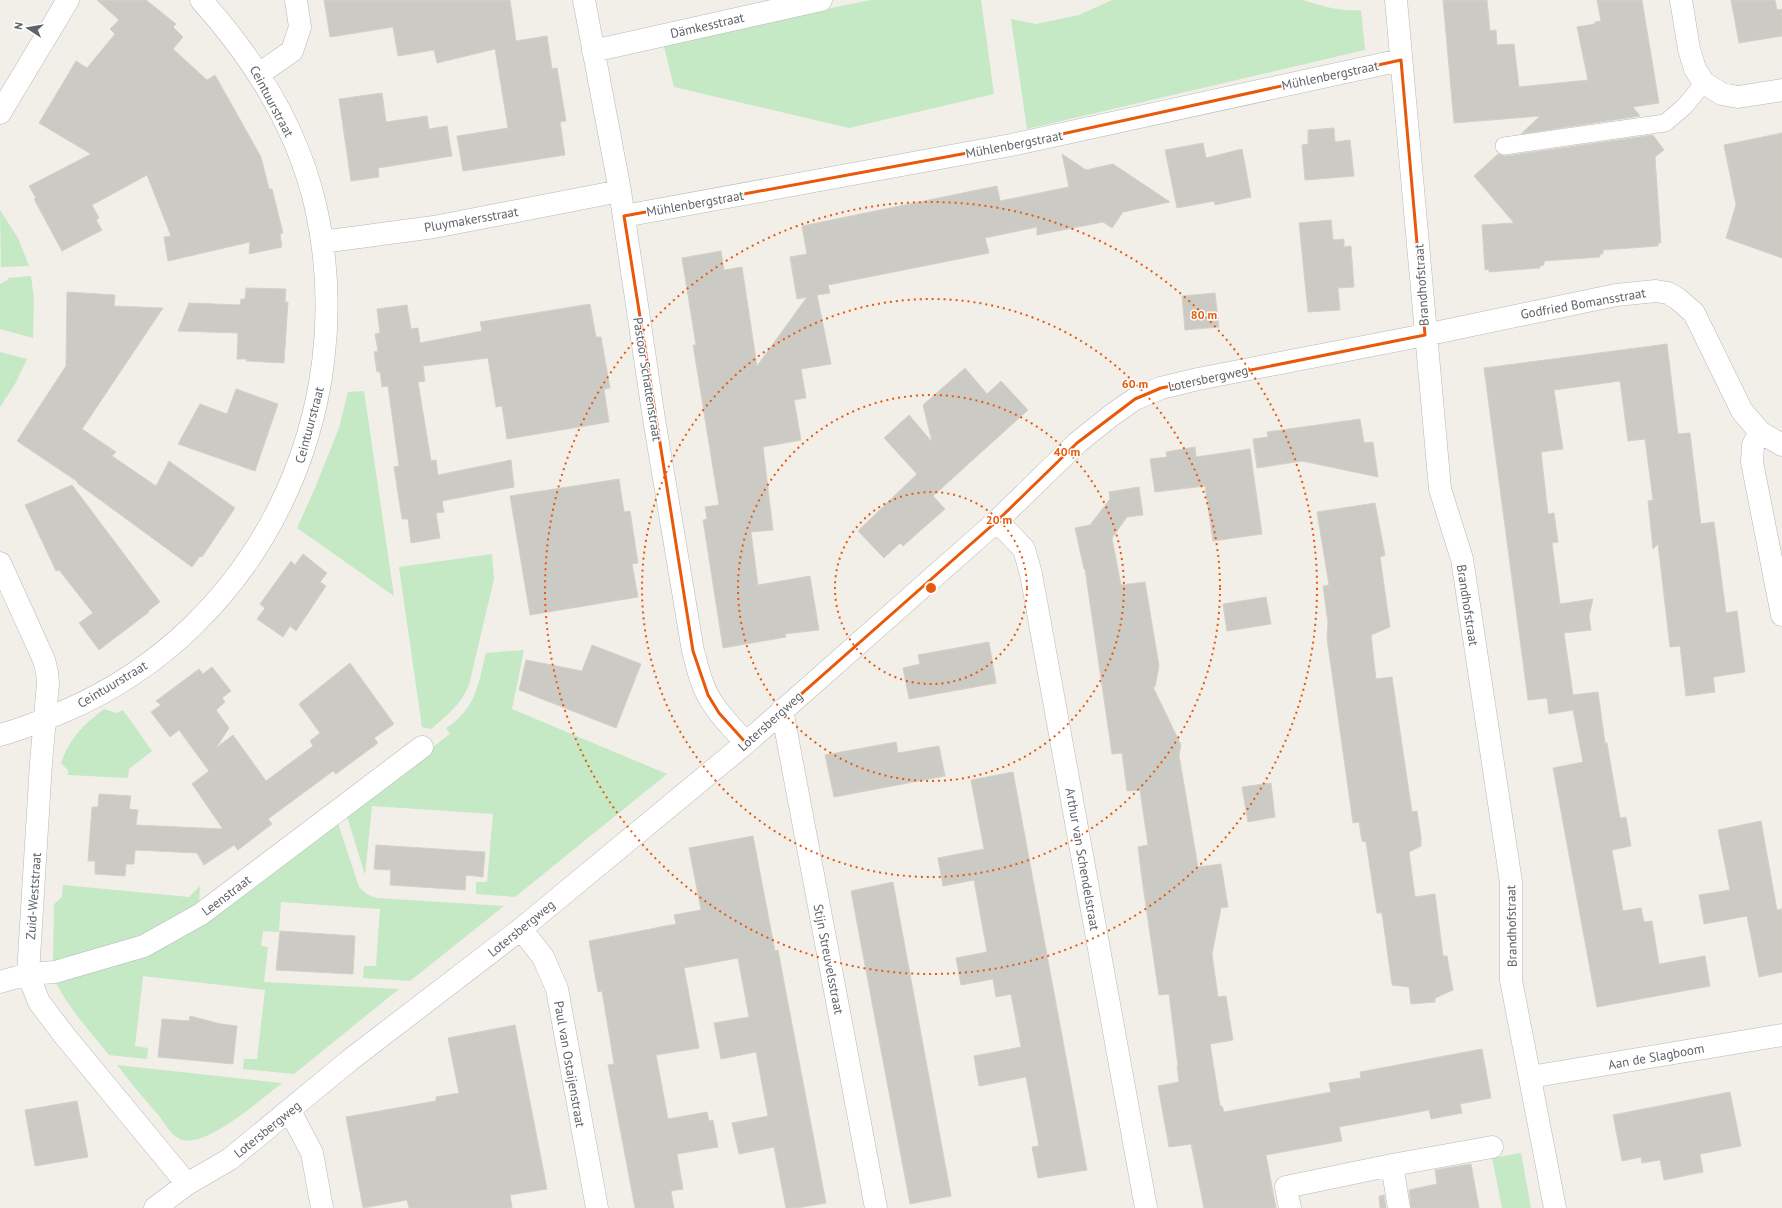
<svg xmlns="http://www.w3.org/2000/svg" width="1782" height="1208" viewBox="0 0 1782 1208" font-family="'PT Sans',sans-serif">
<rect width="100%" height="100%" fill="#f1efe8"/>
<path fill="#c5e8c5" d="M871,0H981L994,94L849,128L674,87L663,42Z
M1112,0H1303C1321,6 1342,12 1361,10L1365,50L1027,129L1011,19L1036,24L1079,15Z
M0,210L18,238L29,266L1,267Z
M31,276L34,300L33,338L0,329V284L8,280V278Z
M0,352L27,359L15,384L0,407Z
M364,391L394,596L297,528L315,488L339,428L348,392Z
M492,554L494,579L469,685C461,705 447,715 431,729L422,727L399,567Z
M524,650L512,709L667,774L515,897L476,894V882H487L493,814L372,806L365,875L346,813L450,734L446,728C476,709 478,685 486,653Z
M104,709L117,713L123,710L152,751L129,769L128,778L68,775V770L61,763C69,739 84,724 104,709Z
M337,820L359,887L368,895L377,898L504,906L410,981L363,978L364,966H376L380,909L281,902L279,932L263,931L261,946L268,947L264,982L399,989L294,1074L243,1069L244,1059H257L265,990L143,976L135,1046L148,1048L147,1059L109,1055C90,1031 68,1008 54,979L127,958Z
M63,885L189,897L200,886L199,903L139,938L53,963L54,904L62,897Z
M117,1065L282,1083C262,1098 202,1153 178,1138C171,1134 165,1124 160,1117C145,1100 131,1083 117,1065Z
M1521,1153L1531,1208H1502L1492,1158Z"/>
<path fill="#cccac5" stroke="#d6d1c6" d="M97,0H146L176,24L173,27L183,37L173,49L207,80L215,75L261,157L269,189H272L283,233L280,234L282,247L249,254L250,242L168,261L164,237L171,236L147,175L92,205L99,218L96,220L102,230L62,251L34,199L36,198L29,186L91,154L39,123L76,61L87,68L115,34L110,29L119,20Z
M324,0H510L516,41L547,36L552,69L557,68L566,121L560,122L565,155L463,171L457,136L508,128L495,49L437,63L434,50L398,56L393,27L330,37Z
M1443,0H1487L1490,31L1496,30L1497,45L1514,44L1519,87L1588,80L1577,27L1595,24V22L1601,21L1597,0H1642L1659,103L1633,107L1640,116L1521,134L1540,116L1454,123Z
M1731,0H1775L1777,10L1782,9V36L1739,43Z
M382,93L386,122L427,116L429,129L447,126L452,156L378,168L379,177L351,181L339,99Z
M1334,128L1335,142L1350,140L1354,176L1305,180L1302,145L1308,144V130Z
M1782,133V258L1726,238L1736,205L1724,145Z
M1653,135L1664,150L1655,157L1661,243H1658V246L1603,250V254H1600V257L1544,261V265L1540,266V268L1489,272V269L1485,270L1482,225L1514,223L1474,176L1498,154L1505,156Z
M1203,143L1206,158L1242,149L1251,197L1215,205L1214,201L1177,208L1165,150Z
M1062,154L1086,170L1113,164L1170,202L1123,212L1112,228L1103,222L1037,235V227L985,238L989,253L828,285L830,293L817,295L831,364L801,369L806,398L794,400L801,440L763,447L773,530L751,532L758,585L810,576L819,630L785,634L786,637L723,648L703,520L707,519L705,507L719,505L693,345H696L682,258L721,251L724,270L742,267L757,366L807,297L797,299L790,257L807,254L802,226L997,186L1000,201L1069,187Z
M1331,220L1333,240L1344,239V247L1351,246L1354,287L1338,288L1340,310L1308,312L1299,223Z
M246,288L286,289L285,302H288L284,363L246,361L247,359H237L238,333L178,331L189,303L240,305L241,299H245Z
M67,292L115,295L114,306L163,308L82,429L116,452L112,456L156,486L169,461L235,508L202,557L200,556L192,567L77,483L78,482L17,441L66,366Z
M1215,293L1219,327L1185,330L1182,296Z
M590,304L596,337H601L610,388L604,389L609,422L507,439L502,406L496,407L488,358L423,366L425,381L418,382L431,461L436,460L438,475L511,460L514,487L442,501L444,512L436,513L440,538L411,543L408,519H402L394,467L399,466L388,386L382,387L380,372H377L374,352L378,351L375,334L380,333L377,309L407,305L411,329L418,328L420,343L482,331L480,322Z
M1667,344L1678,434L1690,433L1701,524L1714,522L1726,613L1737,611L1745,672L1713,677L1715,692L1686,696L1680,646L1670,647L1658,544L1653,549L1648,501L1653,500L1645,439L1628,441L1620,381L1554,390L1563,449L1541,452L1548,514L1554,513L1556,528L1558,542L1552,543L1560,604L1593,599L1589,616L1591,630L1564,633L1573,695L1598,692L1605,743H1607L1620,818L1626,817L1631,846L1612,850L1623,911L1641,908L1644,922L1652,921L1659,964L1705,956L1710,986L1597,1007L1553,768L1583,762L1573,710L1549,714L1547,698L1528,700L1484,368Z
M965,368L987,394L1001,381L1028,410L933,496L945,509L903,546L900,543L884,558L858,531L917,474L884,438L909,415L932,442L923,405Z
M236,389L278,404L255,471L178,444L200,404L227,414Z
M1360,419L1364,443L1373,442L1378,477L1302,461L1257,468L1253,439L1268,437L1267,432Z
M1195,447L1196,457L1250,449L1262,534L1213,541L1205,486L1155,492L1150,459L1167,457L1166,452Z
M619,479L624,512L630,511L638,563L632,564L638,597L530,615L510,496Z
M72,485L160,602L148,611L149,612L99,650L79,623L93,613L59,570L56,571L25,505Z
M1139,487L1143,515L1127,517L1112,538L1121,585L1145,582L1159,666L1155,687H1153L1181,745L1179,755L1198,867L1221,864L1228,907L1221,908L1212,954L1218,997L1226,996L1233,1040L1210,1044L1220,1106H1222L1224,1112L1331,1092L1329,1083L1361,1078L1360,1072L1482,1049L1491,1098L1460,1104L1462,1113L1431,1119L1429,1110L1339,1127L1342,1141L1266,1155L1276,1208H1204L1191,1144L1169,1147L1158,1086L1179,1082L1177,1066H1178L1169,994L1159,995L1142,879L1138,847L1148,845L1140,790L1127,791L1122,753L1112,754L1085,569H1084L1075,528L1090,525L1110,499L1109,492Z
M1375,503L1385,555L1380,557L1390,627L1371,635L1376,679L1392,677L1412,812L1417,811L1421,837V846L1409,852L1415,897L1435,894L1443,956H1447L1453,990L1435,998V1002L1411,1004L1409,987L1392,985L1382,913H1377L1366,842L1362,841L1359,822L1353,823L1327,638L1328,623L1323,586L1329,585L1317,512Z
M303,554L327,573L320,582L326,586L296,631L290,626L283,637L257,619L265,608L260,604L291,561L295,565Z
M1266,597L1271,624L1227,631L1223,604Z
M989,642L996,683L909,699L903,668L920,664L918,655Z
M592,645L641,664L616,728L519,690L526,660L582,671Z
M350,663L394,724L374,738L378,743L336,774L333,771L268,819L272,824L238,850L234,845L204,865L197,853L135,850L134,864H126L125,876L95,874V861H88L92,807H98L99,794L131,796L129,809L138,810L136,825L223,829L192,784L209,771L179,730L170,737L151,712L161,705L156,701L199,669L203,674L212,667L231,691L222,698L225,702L216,710L229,728L216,748L233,735L266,781L313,746L310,741L320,733L299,704Z
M896,742L898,753L939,746L945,776L834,797L825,755Z
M1013,772L1087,1170L1038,1178L1032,1147L1039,1146L1026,1077L979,1086L974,1056L1021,1047L1011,994L996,997L993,979L961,985L956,958L987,952L974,880L943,886L938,858L984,849L971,780Z
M1271,783L1275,817L1248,822L1242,787Z
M1761,821L1777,910L1782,909V972L1759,977L1747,916L1704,924L1699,895L1730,890L1718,830Z
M753,836L775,951L778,950L784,982L826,1203L797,1208H786L774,1147L739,1154L732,1123L768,1116L756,1052L721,1059L714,1023L749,1017L738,958L684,968L699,1048L656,1055L668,1119L707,1112L709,1121L713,1120L718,1147L677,1154L683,1189L671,1191L674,1208H635L608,1065L614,1064L602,991L598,992L589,941L676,924L674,915L701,910L689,848Z
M376,845L485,852L483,877L466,875L465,890L390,885L391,870L374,869Z
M893,882L951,1196L910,1204L851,891Z
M280,931L355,936L353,974L276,970Z
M190,1016L221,1024L237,1026L233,1064L158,1057L162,1019L189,1021Z
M515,1025L547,1189L510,1195L512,1208H409L407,1200L363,1208L346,1117L436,1101V1097L459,1093L448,1038Z
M1730,1092L1741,1146L1700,1154L1703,1172L1664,1180L1660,1160L1642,1163L1641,1157L1622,1161L1613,1115Z
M77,1101L88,1157L35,1166L25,1110Z
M1471,1164L1479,1208H1411L1409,1190L1437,1184L1435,1170Z
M1384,1195L1386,1208H1380L1379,1196Z"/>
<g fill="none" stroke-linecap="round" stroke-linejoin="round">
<g stroke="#b5b8bc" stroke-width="18">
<path id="lane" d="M1504,146L1665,123L1684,107L1704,83"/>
</g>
<g stroke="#b5b8bc" stroke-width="23">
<path id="street" d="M584,0L620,191L654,419L693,651C696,661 698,672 702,682C710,706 729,724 746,743
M1396,0L1440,489L1462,559L1511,882V980L1555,1208
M1681,0L1689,49L1695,69L1704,83L1722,94L1738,97L1782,90
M593,51L821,0
M259,74L292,51L300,27L296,0
M0,113L68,0
M624,216L1011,145L1401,60
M322,242L434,227L620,191
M1760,432L1753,445L1752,462L1782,615
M997,521L1024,549L1031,574L1146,1208
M0,563L44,660L47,672L48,683L41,763L28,974L39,1002L64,1035L187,1184
M782,710L876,1208
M0,735C22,729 44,720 65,711C260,627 361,413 316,208C298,128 255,60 201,0
M521,929L543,957L557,989L597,1208
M0,982L28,974L55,972L144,946L201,914L422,747
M1530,1077L1782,1035
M290,1111L312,1153L322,1208
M155,1208L187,1184L230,1159L350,1060L521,929L746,743L997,521L1077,443L1112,415L1135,399L1161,388L1198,379L1425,335L1616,295L1656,291L1668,293L1678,299L1694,313L1742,411L1760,432L1782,445
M1290,1208L1286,1187L1392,1165
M1399,1208L1392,1165L1492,1147"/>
</g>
<use href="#lane" stroke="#fff" stroke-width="17"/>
<use href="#street" stroke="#fff" stroke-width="22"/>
</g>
<path fill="none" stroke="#e8590c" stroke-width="3" stroke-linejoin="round" d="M1401,60L1425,335L1161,388L1135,399L1077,443L997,521L746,743L719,713L708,695L693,651L624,216L1011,145Z"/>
<g fill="none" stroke="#e8590c" stroke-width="2" stroke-dasharray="2 4">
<circle cx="931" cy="588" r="96"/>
<circle cx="931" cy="588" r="193"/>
<circle cx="931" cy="588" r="289"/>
<circle cx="931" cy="588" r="386"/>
</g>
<g text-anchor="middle" stroke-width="3" stroke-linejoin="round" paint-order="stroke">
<g font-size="13" fill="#5f6368" stroke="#fff">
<text transform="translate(707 25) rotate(-13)" y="5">Dämkesstraat</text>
<text transform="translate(1330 75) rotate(-12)" y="5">Mühlenbergstraat</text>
<text transform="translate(272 101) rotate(62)" y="5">Ceintuurstraat</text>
<text transform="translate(1014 144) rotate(-11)" y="5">Mühlenbergstraat</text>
<text transform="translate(695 203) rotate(-10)" y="5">Mühlenbergstraat</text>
<text transform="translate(471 219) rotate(-10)" y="5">Pluymakersstraat</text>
<text transform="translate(1421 285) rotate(-94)" y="5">Brandhofstraat</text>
<text transform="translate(1583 303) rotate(-10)" y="5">Godfried Bomansstraat</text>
<text transform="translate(1208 378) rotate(-12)" y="5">Lotersbergweg</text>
<text transform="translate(648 379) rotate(81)" y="5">Pastoor Schattenstraat</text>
<text transform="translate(309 425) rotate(-75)" y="5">Ceintuurstraat</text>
<text transform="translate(1468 605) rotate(81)" y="5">Brandhofstraat</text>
<text transform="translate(112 684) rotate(-31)" y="5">Ceintuurstraat</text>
<text transform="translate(770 721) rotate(-42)" y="5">Lotersbergweg</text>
<text transform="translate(1083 859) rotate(80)" y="5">Arthur van Schendelstraat</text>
<text transform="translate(226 895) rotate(-37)" y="5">Leenstraat</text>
<text transform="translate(33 896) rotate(-86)" y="5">Zuid-Weststraat</text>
<text transform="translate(1511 926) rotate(-91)" y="5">Brandhofstraat</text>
<text transform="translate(521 928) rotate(-39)" y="5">Lotersbergweg</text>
<text transform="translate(829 959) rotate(79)" y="5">Stijn Streuvelsstraat</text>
<text transform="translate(1656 1056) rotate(-10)" y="5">Aan de Slagboom</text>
<text transform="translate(570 1064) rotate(80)" y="5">Paul van Ostaijenstraat</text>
<text transform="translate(267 1129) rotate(-39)" y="5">Lotersbergweg</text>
</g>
</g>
<circle cx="931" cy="588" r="6" fill="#e8590c" stroke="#fff" stroke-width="2"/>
<g font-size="12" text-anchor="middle" font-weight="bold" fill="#e8590c" stroke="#fff" stroke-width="3" stroke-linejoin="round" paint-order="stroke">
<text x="1204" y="319">80 m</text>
<text x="1135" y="388">60 m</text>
<text x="1067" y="456">40 m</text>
<text x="999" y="524">20 m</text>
</g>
<g transform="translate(28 28) rotate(282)" stroke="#ffffff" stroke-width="3" paint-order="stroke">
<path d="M0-3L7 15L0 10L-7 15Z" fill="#5f6368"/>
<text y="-6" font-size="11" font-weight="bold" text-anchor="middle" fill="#5f6368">N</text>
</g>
</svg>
